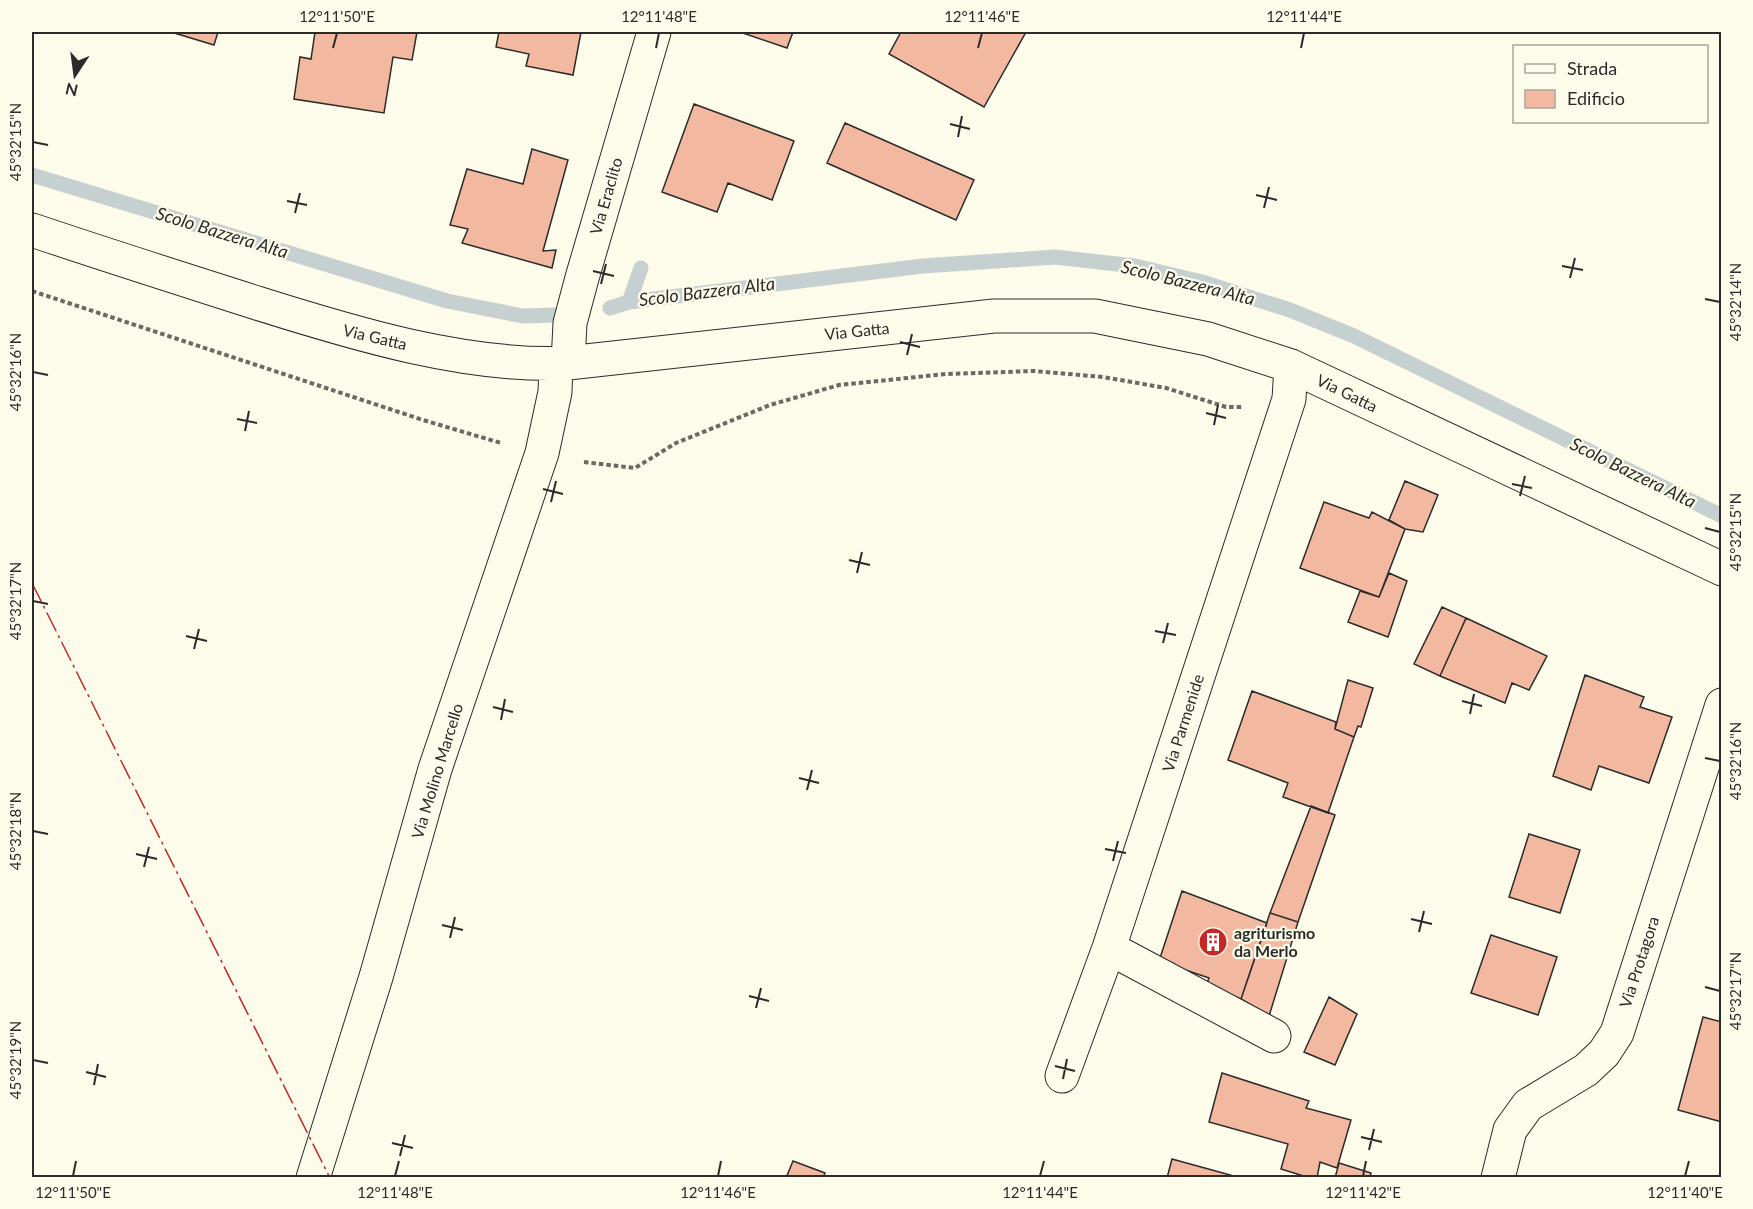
<svg xmlns="http://www.w3.org/2000/svg" width="1753" height="1209" viewBox="0 0 1753 1209" font-family="Lato,sans-serif">
<rect width="100%" height="100%" fill="#fdfbea"/>
<g fill="none" stroke-linecap="round" stroke-linejoin="round">
<path stroke="#c7d0d0" stroke-width="15" d="M32,175L447,301L523,316L554,315
M629,302L641,268
M610,308L629,302L923,266L1055,257L1135,266L1202,282L1290,310L1354,336L1722,516"/>
</g>
<path fill="#f2b8a0" stroke="#2b2b2b" stroke-width="1.5" d="M171,32H218L214,45Z
M315,32H417L412,60L393,57L384,113L294,99L300,57L311,59Z
M499,32H581L573,75L526,66L529,54L496,47Z
M740,32H793L787,48Z
M901,32H1026L984,107L889,54Z
M694,104L794,141L772,200L728,183L717,212L662,192Z
M845,123L974,180L956,220L827,163Z
M532,149L568,160L543,251L556,250L552,268L462,243L468,229L450,225L467,169L523,184Z
M1405,481L1438,495L1423,532L1405,529L1389,520Z
M1324,502L1369,518L1372,512L1405,529L1379,597L1300,568Z
M1389,573L1407,581L1388,637L1348,622L1360,591L1379,597Z
M1442,607L1466,618L1440,676L1414,664Z
M1466,618L1547,656L1529,690L1512,683L1505,703L1440,676Z
M1585,675L1644,697L1640,707L1672,717L1649,783L1599,766L1591,790L1553,776Z
M1348,680L1373,688L1361,727L1358,726L1354,737L1335,729Z
M1252,691L1336,722L1335,729L1354,737L1328,813L1283,797L1288,783L1228,760Z
M1311,806L1335,815L1298,922L1270,913Z
M1529,834L1580,850L1560,913L1509,897Z
M1182,891L1267,923L1241,999L1205,988L1209,978L1159,961Z
M1270,913L1298,922L1269,1016L1241,999Z
M1491,935L1557,957L1538,1015L1471,993Z
M1329,997L1357,1014L1335,1065L1304,1052Z
M1703,1017L1722,1022V1122L1678,1110Z
M1222,1073L1309,1101L1306,1108L1351,1120L1337,1168L1320,1162L1317,1178H1310L1281,1169L1288,1144L1209,1122Z
M1172,1159L1241,1178H1167Z
M793,1161L825,1173L823,1178H786Z
M1339,1163L1371,1173L1370,1178H1335Z"/>
<g fill="none" stroke-linecap="round" stroke-linejoin="round">
<g stroke="#2b2b2b" stroke-width="35">
<path id="minor" d="M32,230C106,255 182,279 257,303C352,333 467,368 568,363L994,316H1095L1208,339L1291,366L1722,569
M568,363L570,323L582,278L654,32
M1109,948L1274,1036
M1062,1076L1109,948L1289,399L1291,366
M313,1178L376,977L435,769L542,453L555,392L556,364
M1498,1178L1510,1130L1528,1105L1586,1070L1604,1053L1617,1033L1722,705"/>
</g>
<path stroke="#6a6964" stroke-width="4" stroke-dasharray="4.5 3" stroke-linecap="butt" d="M32,291L423,420L501,443
M584,462L635,468L676,443L770,405L839,385L946,374L1034,371L1103,377L1166,388L1226,407H1242"/>
<use href="#minor" stroke="#fdfbea" stroke-width="33"/>
<path stroke="#c62828" stroke-width="1.5" stroke-dasharray="21 4.5 3 4.5" stroke-linecap="butt" d="M32,583L330,1178"/>
</g>
<path fill="none" stroke="#2b2b2b" stroke-width="2" d="M333,48L337,33M656,48L659,33M978,48L982,33M1301,48L1304,33M950,124L970,129M958,137L962,116M33,142L48,145M1256,195L1277,200M287,201L307,205M1264,208L1269,187M295,213L300,193M1562,266L1583,270M593,271L614,276M1570,278L1575,258M601,284L606,264M1705,299L1720,302M900,342L920,347M907,355L912,334M33,372L48,375M1206,413L1226,418M237,419L257,423M1214,425L1218,405M245,431L249,411M1512,484L1532,488M543,489L563,494M1520,496L1525,476M551,502L556,481M1705,528L1720,532M849,560L870,565M857,573L862,552M33,601L48,604M1155,631L1176,635M186,636L207,641M1163,643L1168,623M194,649L199,629M1462,701L1482,706M493,707L513,712M1470,714L1474,694M501,720L505,699M1705,758L1720,761M799,778L819,783M807,790L812,770M33,831L48,834M1105,849L1126,853M136,854L157,859M1113,861L1118,841M144,867L149,847M1411,919L1432,924M442,925L463,930M1419,932L1424,911M450,938L455,917M1705,987L1720,991M749,996L769,1001M756,1008L761,988M33,1060L48,1063M1055,1066L1075,1071M86,1072L106,1077M1063,1079L1067,1059M94,1085L98,1064M1361,1137L1382,1142M392,1143L413,1148M1369,1150L1374,1129M400,1156L405,1135M73,1176L76,1161M395,1176L399,1161M718,1176L721,1161M1040,1176L1044,1161M1363,1176L1366,1161M1685,1176L1689,1161"/>
<defs>
<g id="building-disc" transform="scale(1.5)"><circle r="9.5" fill="#c62828" stroke="#fdfbea"/><path d="M-4-6H4V6H1V3H-1V6H-4ZM-2.5-4.3h1.7v1.8h-1.7ZM.8-4.3h1.7v1.8H.8ZM-2.5-1h1.7V.8h-1.7ZM.8-1h1.7V.8H.8Z" fill="#fff"/></g>
</defs>
<g fill-rule="evenodd">
<use href="#building-disc" x="1213" y="942"/>
</g>
<g text-anchor="middle" stroke-width="4.5" stroke-linejoin="round" paint-order="stroke">
<g font-size="16" fill="#2b2b2b" stroke="#fdfbea">
<text transform="translate(606 196) rotate(-74)" y="6">Via Eraclito</text>
<text transform="translate(857 331) rotate(-6)" y="6">Via Gatta</text>
<text transform="translate(375 337) rotate(13)" y="6">Via Gatta</text>
<text transform="translate(1347 393) rotate(26)" y="6">Via Gatta</text>
<text transform="translate(1183 723) rotate(-72)" y="6">Via Parmenide</text>
<text transform="translate(437 771) rotate(-73)" y="6">Via Molino Marcello</text>
<text transform="translate(1639 962) rotate(-72)" y="6">Via Protagora</text>
</g>
<g font-size="16" font-weight="bold" fill="#2b2b2b" stroke="#fdfbea" text-anchor="start">
<text x="1234" y="939">agriturismo<tspan x="1234" dy="18">da Merlo</tspan></text>
</g>
<g font-size="18" font-style="italic" fill="#2b2b2b" stroke="#fdfbea">
<text transform="translate(222 233) rotate(17)" y="6">Scolo Bazzera Alta</text>
<text transform="translate(1188 283) rotate(14)" y="6">Scolo Bazzera Alta</text>
<text transform="translate(707 292) rotate(-7)" y="6">Scolo Bazzera Alta</text>
<text transform="translate(1633 473) rotate(26)" y="6">Scolo Bazzera Alta</text>
</g>
</g>
<rect width="1753" height="1209" fill="none" stroke="#fdfbea" stroke-width="66"/>
<rect x="1513" y="45" width="195" height="78" fill="#fdfbea" stroke="#a9a89e" stroke-width="1.5"/>
<rect x="1525" y="64" width="30" height="9" fill="#fdfbea" stroke="#a9a89e" stroke-width="1.5"/>
<text x="1567" y="75" font-size="18" fill="#2b2b2b">Strada</text>
<rect x="1525" y="90" width="30" height="18" fill="#f2b8a0" stroke="#a9a89e" stroke-width="1.5"/>
<text x="1567" y="105" font-size="18" fill="#2b2b2b">Edificio</text>
<g transform="translate(75 75) rotate(193)" stroke="#fdfbea" stroke-width="4.5" paint-order="stroke">
<path d="M0-4.5L10 22L0 15L-10 22Z" fill="#2b2b2b"/>
<text y="-9" font-size="16" font-weight="bold" text-anchor="middle" fill="#2b2b2b">N</text>
</g>
<rect x="33" y="33" width="1687" height="1143" fill="none" stroke="#2b2b2b" stroke-width="2"/>
<g font-size="15" text-anchor="middle" fill="#2b2b2b">
<text x="337" y="22">12°11'50"E</text>
<text x="659" y="22">12°11'48"E</text>
<text x="982" y="22">12°11'46"E</text>
<text x="1304" y="22">12°11'44"E</text>
<text transform="translate(16 142) rotate(-90)" y="5">45°32'15"N</text>
<text transform="translate(1736 302) rotate(-90)" y="5">45°32'14"N</text>
<text transform="translate(16 372) rotate(-90)" y="5">45°32'16"N</text>
<text transform="translate(1736 532) rotate(-90)" y="5">45°32'15"N</text>
<text transform="translate(16 601) rotate(-90)" y="5">45°32'17"N</text>
<text transform="translate(1736 761) rotate(-90)" y="5">45°32'16"N</text>
<text transform="translate(16 831) rotate(-90)" y="5">45°32'18"N</text>
<text transform="translate(1736 991) rotate(-90)" y="5">45°32'17"N</text>
<text transform="translate(16 1060) rotate(-90)" y="5">45°32'19"N</text>
<text x="73" y="1198">12°11'50"E</text>
<text x="395" y="1198">12°11'48"E</text>
<text x="718" y="1198">12°11'46"E</text>
<text x="1040" y="1198">12°11'44"E</text>
<text x="1363" y="1198">12°11'42"E</text>
<text x="1685" y="1198">12°11'40"E</text>
</g>
</svg>
